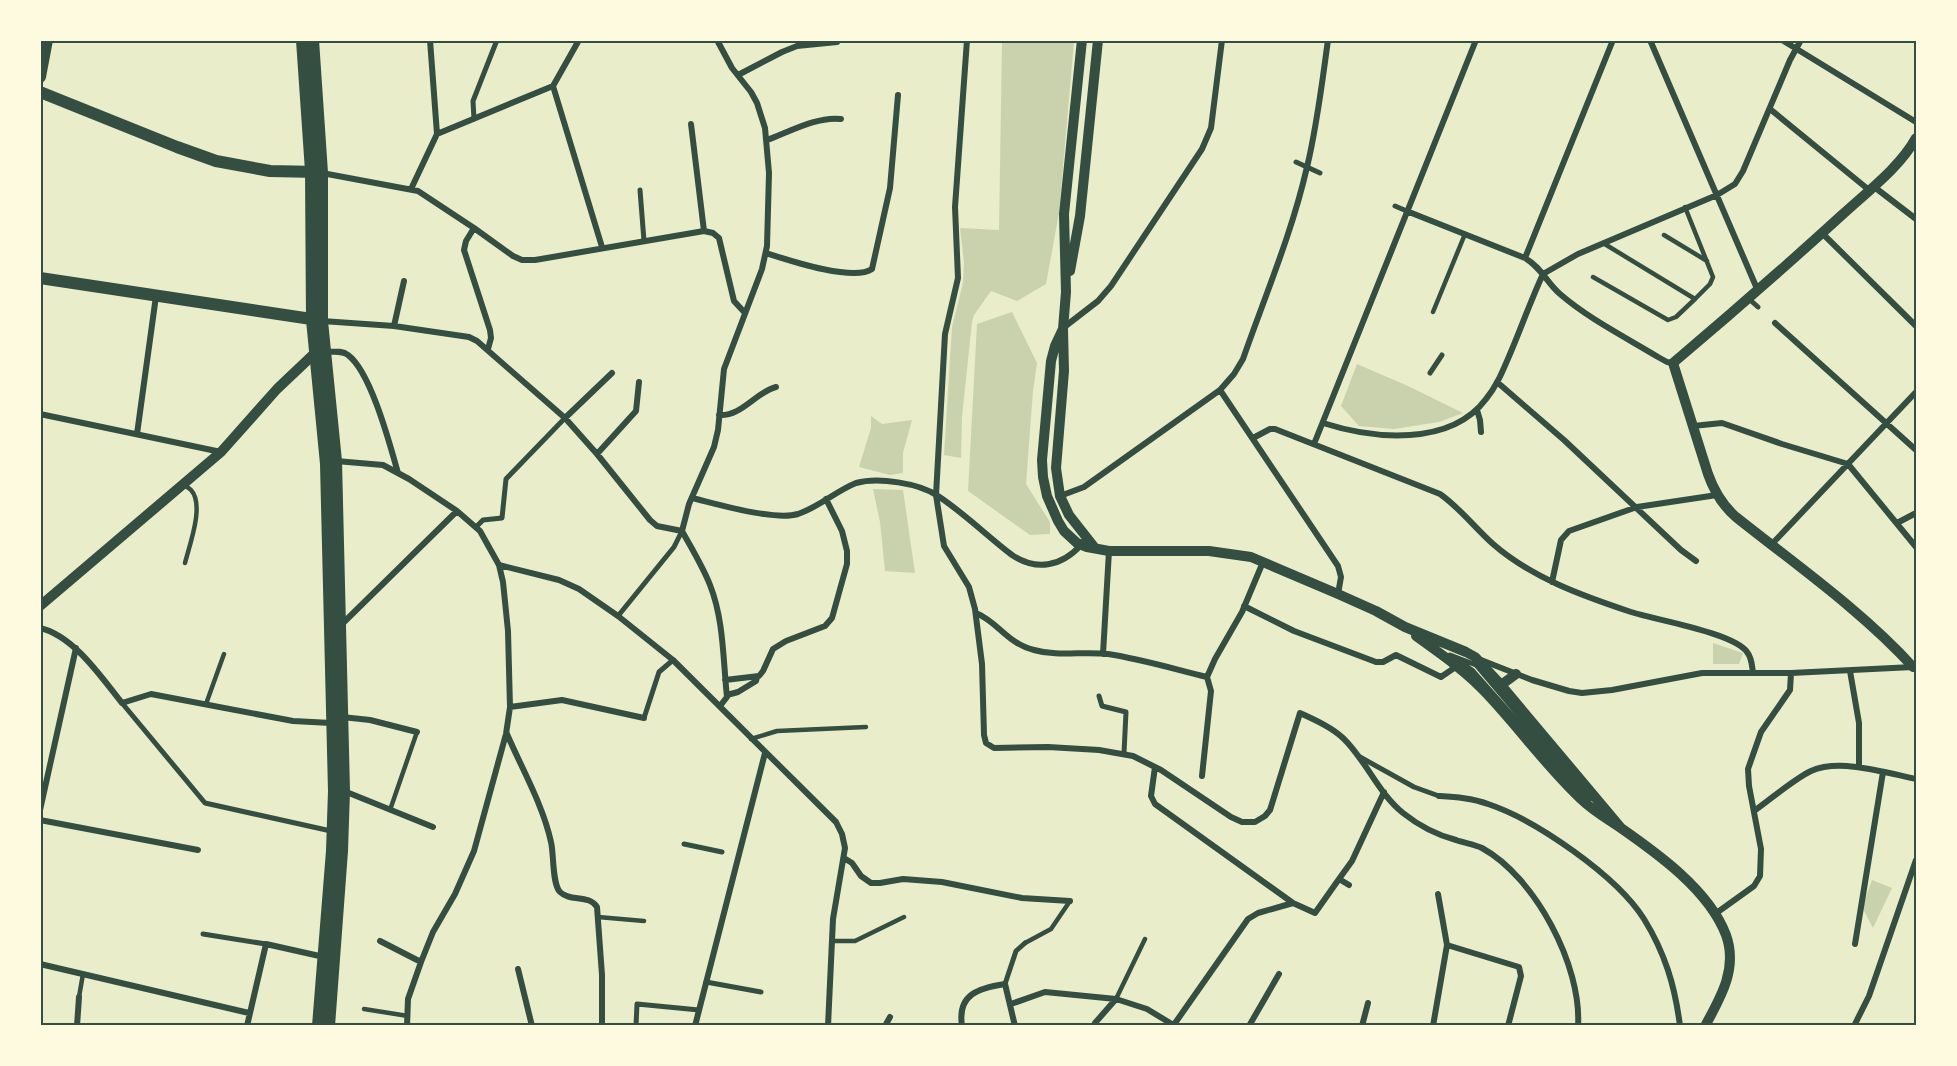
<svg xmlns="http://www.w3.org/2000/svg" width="1957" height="1066" viewBox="0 0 1957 1066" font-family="'Fira Sans',sans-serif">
<rect width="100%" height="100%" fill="#e9edc9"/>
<path fill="#cad2ad" d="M1002,41H1074L1059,213L1046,284L1017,301L991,291L974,315L972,322L962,417L961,458L944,455L952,327L963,283L964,262L960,228L999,230Z
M1012,312L1037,363L1033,391L1026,484L1050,522V534L1030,535L968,491L977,324Z
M1357,364L1408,386L1463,413L1439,422L1394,429L1359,426L1341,406Z
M871,416L882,424L912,420L903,453V473L890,475L859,467L871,428Z
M873,489L903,490L915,573L885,571L880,522Z
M1713,643L1743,653L1739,664H1713Z
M1872,880L1892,888L1873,928L1862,907Z"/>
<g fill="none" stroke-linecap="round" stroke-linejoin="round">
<path stroke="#344e41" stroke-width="4.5" d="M1664,235L1707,261
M1603,243L1695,299L1710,284L1713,277L1685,207
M1593,277L1668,320L1676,317L1695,299
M1433,312L1465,234
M183,485C186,486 189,488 191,490C205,505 189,546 185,563
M206,704L224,654
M751,739L777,731L866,727
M390,810L417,732
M598,917L644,921
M832,941H855L904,917
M1025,943L1051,929L1070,901
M79,997L83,974
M1116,999L1145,939
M364,1009L408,1016"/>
<path stroke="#344e41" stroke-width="5" d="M474,119L473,101L497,40
M1296,162L1320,173
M640,190L644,241
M1395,206L1409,212
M1749,299L1758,307
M1430,373L1442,355
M477,526L483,520L502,518L506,479L565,418
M618,616L674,547L682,531
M1450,655L1476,665L1590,799L1587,800L1472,670Z
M1099,696L1102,706L1126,712L1124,753
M122,703L205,803L331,831
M644,718L659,672L673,660
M1360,757L1414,787L1439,796
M684,844L722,852
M203,934L266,944
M706,982L761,992
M1005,984L1016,951L1025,943
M636,1026L637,1004L699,1010"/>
<path stroke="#344e41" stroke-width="6" d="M967,40L955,207L958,278L945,334L936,495L944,546L969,587L975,609L982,664L984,735L986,743L994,748L1048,747L1099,750L1133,756L1161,770L1231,817L1242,822H1255L1265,816L1270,810L1300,713C1315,720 1331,727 1343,738C1366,760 1378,793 1403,813C1418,825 1437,835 1456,840C1464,843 1474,844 1482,848C1535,877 1582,966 1578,1026
M1650,40L1758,291
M1782,40L1916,122
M738,75L782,52L797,46L837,42
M553,86L602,247
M1770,109L1869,190
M691,124L704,231
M437,134L553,86L579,40
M767,140C789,132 817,116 841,119
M322,173L418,191L474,228L513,256L522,260H535L704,231L713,233L719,238L734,301L745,313
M1873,186L1916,219
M411,189L437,134L430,40
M1409,212L1525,258C1541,267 1547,283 1560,294C1589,319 1625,337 1658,357L1667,362L1673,363
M474,228L466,241L464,250L490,330L491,338L488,349
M1822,233L1916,326
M766,253C788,260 853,282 872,269L890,188L898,95
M1525,258L1613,40
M1543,274L1578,254L1717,195L1735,184L1743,171L1790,60L1801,40
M322,321L394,326L469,337L477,341L565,418L597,454L650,520L657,526L682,531
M1775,323L1916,450
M394,326L404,281
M1063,328L1098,301L1111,286L1202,149L1211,128L1222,40
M325,352C333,352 342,350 348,355C371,372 390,445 398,473
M1497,382L1564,440L1681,550L1696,561
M1220,390L1338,566L1341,577L1338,594
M1477,410L1480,420L1481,432
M40,414L221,452
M719,415C741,417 756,392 776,387
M565,418L612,373
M1323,423C1373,439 1450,447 1486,399C1497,386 1503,370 1510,354C1521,328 1531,300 1543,274
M1693,426L1722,423L1782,444L1848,464L1916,547
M137,434L156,296
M1253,438L1270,429H1275L1440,494C1460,508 1475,528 1493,544C1532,578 1583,596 1631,612C1656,620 1734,633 1747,652C1752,658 1752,666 1753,673
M1314,444L1476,40
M597,454L636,411L639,382
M336,461L383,465L409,479L457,511L480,531L499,565L503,582L508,631L510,707L506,734L474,851L455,894L433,932L421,962L408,999L407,1026
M1060,496L1084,487L1220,390L1234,374L1243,359C1265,296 1292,233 1307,167C1317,126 1322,83 1328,40
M692,498C717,504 774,521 798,514C819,507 836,491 856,483C878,477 919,483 938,496C964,513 987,536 1012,555C1036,571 1061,567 1081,545
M1897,523L1916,513
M682,531L689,504L714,447L718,430L724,369L762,269L767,246L769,173L765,128L757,103L751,92L732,68L717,40
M682,531C692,549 703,567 710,585C724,620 723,661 727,697L720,706
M1771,545L1916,392
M499,565L559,580L579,589L618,616L673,660L836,822L842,834L845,848L833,919L828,1026
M1552,582L1561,540L1569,531L1637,507L1717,495
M1244,606L1294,631L1376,662H1383L1396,655L1441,677L1457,666
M976,613C998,622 1008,644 1034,650C1058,657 1083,651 1108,654C1141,659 1174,669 1207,677
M340,626L457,511
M40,628C74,636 101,677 122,703L151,694L293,721L331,723
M1103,654L1109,551
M1481,660L1532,680L1569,691L1582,693L1612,690L1702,673H1791L1913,667
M1850,671L1859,723V767
M1207,677L1215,659L1242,612L1263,562
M725,680L759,676L763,671L773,649L786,641L825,626L832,618L847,564V551L842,531L826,499
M727,695L738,692L756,681L757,677
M510,707L562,700L644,718
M342,717L370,720L417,732
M507,734C522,769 543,805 551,842C554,854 552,884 560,892C570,902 589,894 597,907L602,975V1026
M1155,767L1151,796L1155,804L1293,903L1315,913L1339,879L1349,885
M1202,776L1211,691L1207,677
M344,791L433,827
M1439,796C1455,797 1472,798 1488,804C1536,820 1617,876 1644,919C1665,953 1675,986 1680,1026
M40,810L76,648
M1754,811C1771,799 1794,779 1811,771C1840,758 1887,773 1916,779
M40,820L198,850
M844,858L852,863L861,876L871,883H880L903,879L942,882L1022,898L1070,901
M1339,879L1352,861L1384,792
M1715,914L1754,886L1760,876L1761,849L1749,786L1748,769L1761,732L1790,690L1791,673
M380,941L421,962
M1855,944L1883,772
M1447,945L1519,967L1521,976L1508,1026
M40,964L249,1013
M518,969L532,1026
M1011,1004L1045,992L1116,999L1147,1009L1175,1026
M1095,1023L1116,999
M77,1026L79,997
M247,1026L266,944L324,957
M695,1026L765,753
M885,1026L890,1017
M962,1026C957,994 979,988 1005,984L1015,1026
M1173,1026L1248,919L1258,913L1293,903
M1249,1026L1279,974
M1362,1026L1368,1003
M1433,1026L1447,945L1438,894
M1854,1026L1869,996L1916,860"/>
<path stroke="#344e41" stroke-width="10" d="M1082,40L1064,214L1066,292L1063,329L1064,371L1056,468L1060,496L1069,515L1095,548
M1916,138C1900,167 1868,191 1843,214C1787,265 1731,314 1673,363L1708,474C1714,491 1722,505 1736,517C1795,564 1862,611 1913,667L1916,666
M1070,271L1080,216L1098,40
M1063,329L1055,346L1051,361L1042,460L1043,477L1047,496L1058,521L1064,531L1077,543L1087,547L1109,551H1209L1251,557L1338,594L1376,611L1405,627L1466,652L1475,657L1501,685L1621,828
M40,606L221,452L277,389L315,353H322
M1416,636C1441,654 1466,671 1487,694C1519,728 1547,767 1581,799C1592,810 1606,818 1618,826C1657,853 1709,890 1726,935C1738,968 1721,997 1705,1026
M1501,685L1516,674"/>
<path stroke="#344e41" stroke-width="12" d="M302,40L311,171L312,320L326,464L334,791L332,851L318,1026
M313,40L322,173V321L336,461L344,791L342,851L329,1026
M40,77L47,40
M40,92L177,147L216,161L270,171L318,172
M40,278L318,320"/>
</g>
<rect width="1957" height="1066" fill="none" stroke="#fefae0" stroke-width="84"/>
<rect x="42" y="42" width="1873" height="982" fill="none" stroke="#344e41" stroke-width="2"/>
</svg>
